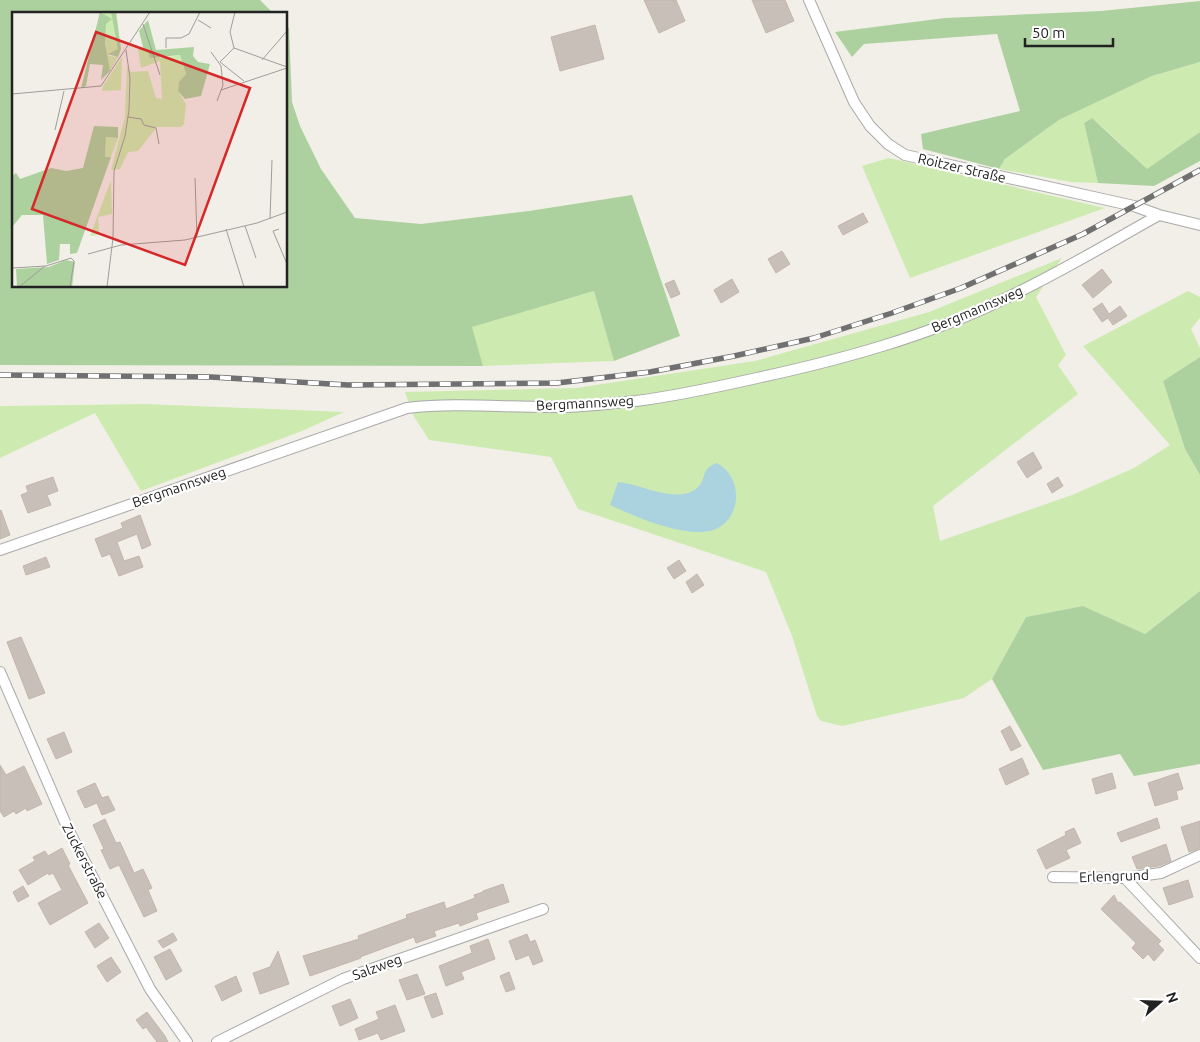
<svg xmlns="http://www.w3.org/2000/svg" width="1200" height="1042" viewBox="0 0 1200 1042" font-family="Ubuntu,sans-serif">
<rect width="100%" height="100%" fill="#f2efe9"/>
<path fill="#cdebb0" d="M1200,62V132L1146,172L1122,145L1092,118L1084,123L1098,183L1071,182L999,169L1005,159L1059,120L1152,76Z
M889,158L1105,208L910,278L862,166Z
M1062,258L1036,297L1066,355L1058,365L1078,394L933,506L940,541L1072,495L1134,468L1170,445L1083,346L1188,291L1200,297V318L1191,329L1200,348V357L1163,381L1185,449L1200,475V591L1145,634L1083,606L1026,617L992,679L964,698L842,726L821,721L817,716L792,636L766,572L578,509L551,457L429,440L413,415L405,392L576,388L755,361L929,312Z
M594,291L614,361L483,366L471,327Z
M146,404L344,412L302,431L141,491L95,413L0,458V406Z"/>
<path fill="#add19e" d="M0,0H260L274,14H14V286H286V25L289,28L292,102L300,126L321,169L355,218L421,224L529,211L632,195L680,336L614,361L594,291L472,327L483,366L0,365Z
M1200,1V62L1152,76L1059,120L1005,159L999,169L923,149L921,134L1020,111L997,34L864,44L852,57L835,32L945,18L1101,11Z
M1092,118L1147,169L1200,132V161L1154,186L1098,183L1084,123Z
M1200,357V475L1185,449L1163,381Z
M1200,591V764L1134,776L1120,754L1043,770L992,679L1026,617L1083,606L1145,634Z"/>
<path fill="#aad3df" d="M717,463C748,480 740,531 702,532C673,533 636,517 610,505L618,482C642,484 676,505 697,488C708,479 699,469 717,463Z"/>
<path fill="#c7bfb8" stroke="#c4b6ab" d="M644,0H676L685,21L659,33Z
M752,0H785L794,21L766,33Z
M595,25L604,59L560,71L551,37Z
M863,213L868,222L843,235L838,226Z
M782,251L790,264L776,273L768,259Z
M1102,269L1112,282L1093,298L1082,285Z
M732,279L739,292L721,303L714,290Z
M674,280L680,294L671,298L665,284Z
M1102,303L1109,314L1120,306L1127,316L1113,325L1108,318L1102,322L1093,309Z
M1033,452L1042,468L1027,478L1017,462Z
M53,477L58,491L47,495L51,505L28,513L21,495L28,492L26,486Z
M1058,477L1063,486L1052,493L1047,484Z
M1,510L10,535L0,539V511Z
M140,515L151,545L142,549L137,534L117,542L124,561L139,556L143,567L119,576L110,554L102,557L95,539L123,528L121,523Z
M46,557L50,567L26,575L23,566Z
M679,560L686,571L674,579L667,568Z
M697,574L704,585L692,593L686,582Z
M21,637L45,693L29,699L7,642Z
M1010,726L1021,746L1011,751L1001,731Z
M64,732L72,752L56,759L47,739Z
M1022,758L1029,774L1006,785L999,769Z
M0,765L6,775L24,766L42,804L27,811L26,808L16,814L14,811L4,817L0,811Z
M1112,773L1116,788L1096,794L1092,779Z
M1178,773L1183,789L1176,791L1178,799L1155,806L1148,783Z
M95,783L102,798L108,796L115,810L102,815L97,803L85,808L77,791Z
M1157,818L1160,828L1121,842L1117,833Z
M105,819L116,843L120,842L134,873L143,869L152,888L148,890L157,911L144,917L119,865L110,869L101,850L104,849L93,825Z
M1200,821V848L1189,852L1181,827Z
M1074,828L1081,843L1066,850L1070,858L1046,869L1037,850L1066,835L1065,832Z
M1166,844L1171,861L1159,866L1137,869L1132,857Z
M62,848L70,864L68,865L88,903L50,925L38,903L62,890L53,873L49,875L48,873L28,885L19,870L35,861L33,857L45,851L48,856Z
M1188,880L1193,897L1169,905L1163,888Z
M503,884L509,902L476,913L478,919L460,926L459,923L434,931L436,936L416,943L414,937L360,957L361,958L310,976L303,956L359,939L358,936L407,918L406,915L444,902L446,909L475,898L474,895L483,892V891Z
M23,886L29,896L18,902L13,892Z
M1114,895L1118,903L1120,902L1161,941L1158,944L1164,950L1154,961L1148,954L1143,959L1132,948L1136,943L1101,909Z
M99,923L109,938L95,948L85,932Z
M173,933L177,940L163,948L158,941Z
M527,934L530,942L535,940L543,961L533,965L529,955L516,960L509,941Z
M488,939L495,959L461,972L464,979L446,986L439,966L472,953L470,946Z
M170,949L182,971L166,980L154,957Z
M278,951L289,984L260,994L253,973L270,967Z
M111,957L121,972L107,982L97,966Z
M509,972L515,989L506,992L500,976Z
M417,974L425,994L407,1000L399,980Z
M236,976L242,991L222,1001L215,986Z
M436,993L443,1014L432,1018L424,997Z
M350,999L358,1018L340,1026L332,1006Z
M395,1005L405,1031L381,1040L378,1033L359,1040L355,1029L379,1019L376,1012Z
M147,1012L165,1036L168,1042H157L146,1027L143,1029L136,1020Z"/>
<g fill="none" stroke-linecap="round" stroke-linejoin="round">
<g stroke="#a9a9a9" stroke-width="12">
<path id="minor" d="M809,0L854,102L870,126L888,144L905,155L1134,206L1159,215L1200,225
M0,550L407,408C458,402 510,408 561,407C586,407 612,403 636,401C677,396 717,387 757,378C840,360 925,337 1002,300C1056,275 1107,244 1159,215
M0,672L68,829L150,989L187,1042
M1053,877L1125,878L1161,873L1200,855
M1125,878L1200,958
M217,1042L343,979L543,909"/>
</g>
<use href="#minor" stroke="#fff" stroke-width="10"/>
<g stroke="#707070" stroke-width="5.5">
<path id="rail" d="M0,375L211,377L348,385L557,383L650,372L734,356L814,338L892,313L961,288L1083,234L1200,170"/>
</g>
<use href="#rail" stroke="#fff" stroke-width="4" stroke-dasharray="11" stroke-linecap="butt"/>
</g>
<g text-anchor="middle" stroke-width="4.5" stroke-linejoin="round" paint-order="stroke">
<g font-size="14" fill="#222" stroke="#fff">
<text transform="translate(962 168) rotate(13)" y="5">Roitzer Straße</text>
<text transform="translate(977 309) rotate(-23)" y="5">Bergmannsweg</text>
<text transform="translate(585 403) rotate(-3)" y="5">Bergmannsweg</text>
<text transform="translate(179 487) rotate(-19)" y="5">Bergmannsweg</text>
<text transform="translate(85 861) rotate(63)" y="5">Zuckerstraße</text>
<text transform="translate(1114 876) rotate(-2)" y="5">Erlengrund</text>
<text transform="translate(377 967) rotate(-20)" y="5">Salzweg</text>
</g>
</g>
<g transform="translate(12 12)">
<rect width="275" height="275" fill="#f2efe9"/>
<path d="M92,0H99L102,6L107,37L96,44L106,45L98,59L94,47ZM129,35L149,46L168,43L174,62L167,70L166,79L174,92L172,112L169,115H145L126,139L116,140L108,157L99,158L113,105L115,54L119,60L136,59L144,86L150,87L148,49L129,56L126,37ZM110,45L109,78L90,79L91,74ZM94,125L106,126L99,145H93ZM99,168L100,202L86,205L87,223L78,224Z" fill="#cdebb0"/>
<path d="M88,0L100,7L94,12L93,31L98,59L89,68L91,53L78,52L74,74L69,76ZM99,0H104L109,37L106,45L96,42L106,37ZM136,8L144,38L182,35L181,44L186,50L198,52L189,84L173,87L166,79L167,70L174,62L168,43L138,46L136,39H132L127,19ZM82,114L106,115V126L94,125L93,145H99L65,241L58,242V232H48L47,248L35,252L31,203H10L0,215V164L4,161L8,167L39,156L54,159L71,156ZM54,248L63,250L60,275H5L4,257L37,255Z" fill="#add19e"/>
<path fill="none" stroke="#9f9d99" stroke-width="1" d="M186,8L199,16M131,12L148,63M154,36V26H169L177,22L188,0M222,36L275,55M222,36L208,50L232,69M222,36L218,20L223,0M199,40L209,54L211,73L205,89M250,48L275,19M209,78L275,56M0,82L89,74L138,0M116,105L129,107L132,113L144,116L147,132M43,118L52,79M183,166L185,225M258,207L260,148M233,214L244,246M214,217L232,275M267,217L261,219L275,252M76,242L109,233L173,228L245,211L275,200M0,256L34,254L59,246L62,249L58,275M7,275L33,254M95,275L101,226L102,159L113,124L117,98L118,66L114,38"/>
<path fill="#d62828" fill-opacity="0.15" stroke="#d62828" stroke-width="2.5" d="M84,20L238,76L173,253L20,197Z"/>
<rect width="275" height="275" fill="none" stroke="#222" stroke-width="2.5"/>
</g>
<g transform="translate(1160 1002) rotate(70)" stroke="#ffffff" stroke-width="4" paint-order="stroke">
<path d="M0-4L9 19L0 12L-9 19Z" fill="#222222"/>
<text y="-8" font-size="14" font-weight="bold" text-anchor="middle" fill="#222222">N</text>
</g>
<path d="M1025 38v8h88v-8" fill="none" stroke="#222222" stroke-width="2.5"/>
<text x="1032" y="38" font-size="15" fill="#222222" stroke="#ffffff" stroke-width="4" paint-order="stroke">50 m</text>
</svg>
